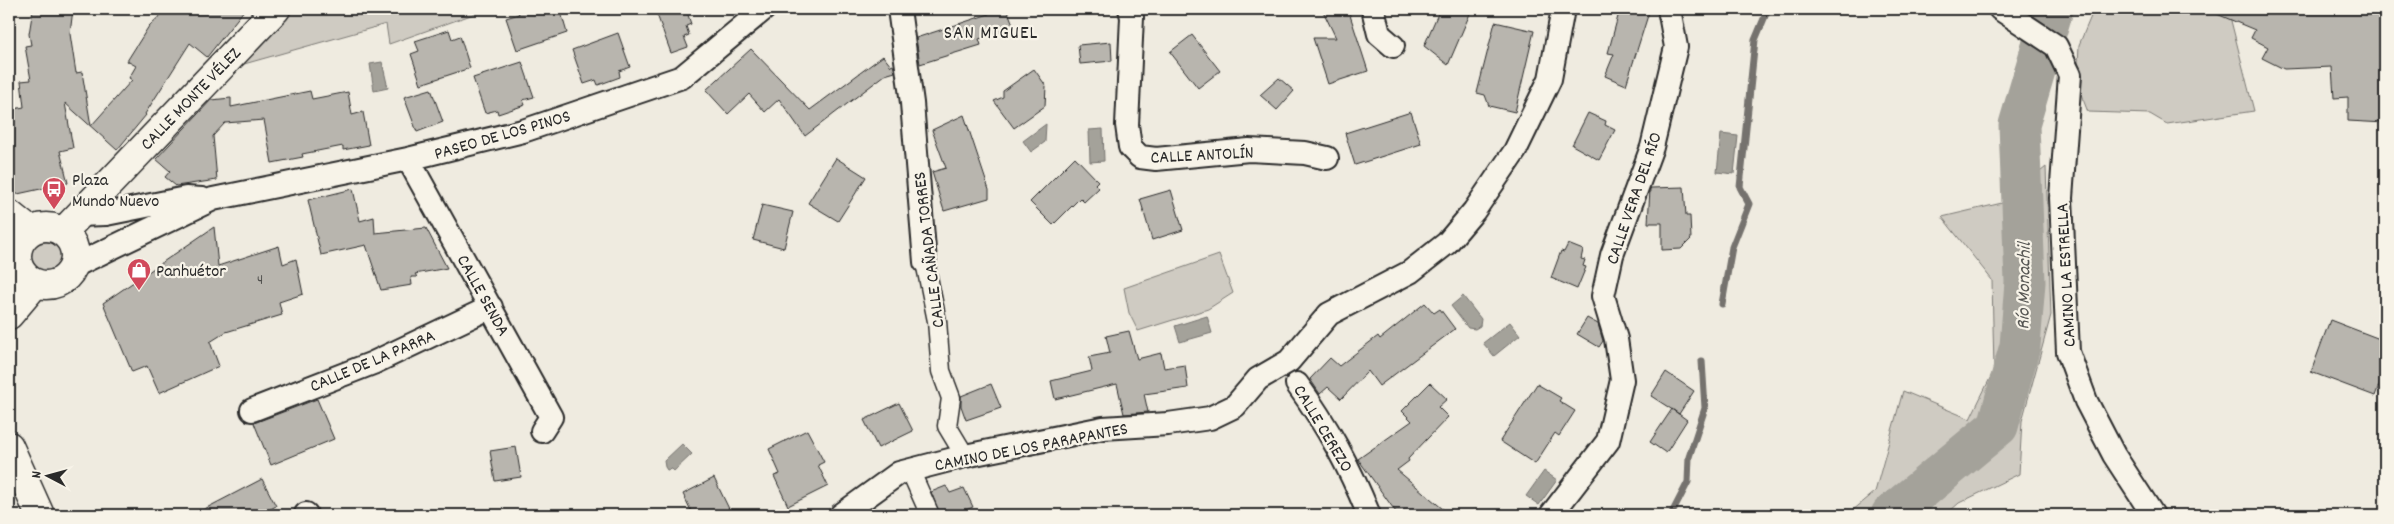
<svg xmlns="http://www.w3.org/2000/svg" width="2394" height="524" viewBox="0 0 2394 524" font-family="Dekko,sans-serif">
<rect width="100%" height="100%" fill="#efebe0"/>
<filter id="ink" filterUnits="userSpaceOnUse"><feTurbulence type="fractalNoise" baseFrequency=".02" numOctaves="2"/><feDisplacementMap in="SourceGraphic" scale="10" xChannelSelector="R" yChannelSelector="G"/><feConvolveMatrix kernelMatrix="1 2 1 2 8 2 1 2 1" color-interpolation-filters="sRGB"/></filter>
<g filter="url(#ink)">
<path fill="#cfcbc2" stroke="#7d7b76" d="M295,9H488L389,44L386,24L237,66Z
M2094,9H2228L2254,111L2167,124L2150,114L2088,112L2077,84L2079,45Z
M2046,167L2051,315L2022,421L2019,474L1959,503L1950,511L1953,515H1847L1875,492L1903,391L1970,419L1994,370L1992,280L1942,217L2002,203Z
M30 258a16 16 0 1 1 32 0a16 16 0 1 1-32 0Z
M1219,255L1233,293L1208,309L1138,331L1129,313L1124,288Z"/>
<path fill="#a4a29a" stroke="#74726e" d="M382,62L388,88L374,91L370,64Z
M1046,124L1045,142L1031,152L1023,141Z
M1103,129L1104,161L1090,162L1089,130Z
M1721,134L1738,136L1734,174L1717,172Z
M1463,296L1481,319L1480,326L1475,329L1468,328L1451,306Z
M1207,316L1212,333L1180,342L1175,326Z
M1510,322L1520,335L1494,356L1483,343Z
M682,444L692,454L674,471L672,469L667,470L665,467L664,461Z
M1544,471L1557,480L1539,505L1526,496Z"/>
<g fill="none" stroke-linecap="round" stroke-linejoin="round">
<path stroke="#74726e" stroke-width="7" d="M1722,304L1732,247L1749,204L1740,187L1755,40L1768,9
M1671,515L1688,482L1689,457L1705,408L1702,361"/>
<path stroke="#a4a29a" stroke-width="41" d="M1891,515L1998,426L2020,346L2025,282L2019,125L2053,9"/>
</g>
<path fill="#b8b5ae" stroke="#2b2b2b" d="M33,9H73L70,34L76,73L82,72L91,126L132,80L129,78L136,66L127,61L149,26L167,9H245L207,57L190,43L145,114L146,115L117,150L65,103L73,148L60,151L68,183L13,195L9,110L24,107L21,81L31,80L25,46L31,45L29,34Z
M517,9H560L567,33L517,50L506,18L519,14Z
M655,9H686L691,24L686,26L689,35L684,37L688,47L671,53Z
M987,9H1007L1014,27L979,39L981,45L920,64L916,38L989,14Z
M1322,9H1348L1368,71L1328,84L1313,38H1336Z
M1440,9H1472L1448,65L1424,46Z
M1620,9H1650L1626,85L1605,76L1614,54L1608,53Z
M2205,9H2385V123L2348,121V97L2334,98L2332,67L2284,69L2262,58L2268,47L2251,38L2255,30Z
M1495,22L1534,31L1515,112L1489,106L1485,95L1477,93Z
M449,30L452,39L460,36L470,68L421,84L411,54L419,51L415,41Z
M618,33L630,67L619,71L620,77L598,85L596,80L584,84L572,50Z
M1192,35L1220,71L1198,88L1170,52Z
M1111,42L1112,61L1080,64L1078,45Z
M751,49L810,110L883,56L891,66L893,65L895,72L885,75L805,136L779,99L765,112L749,94L728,114L706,90Z
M522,62L534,97L523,100L525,105L498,114L497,110L485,113L473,78Z
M1034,69L1046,86L1045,106L1014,128L994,101L1003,97V91Z
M1279,78L1294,91L1277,110L1260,95Z
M431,89L443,122L417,132L404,97Z
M310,91L312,99L348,92L352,115L363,112L369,145L343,150V146L302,154L303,157L272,163L264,120L225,123L213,136L217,180L176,186L165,177L170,171L156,159L211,100L231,98V107Z
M1411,112L1421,144L1355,165L1345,133Z
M1588,113L1606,121L1605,125L1615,130L1599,160L1572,145Z
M964,115L989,190V198L944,211L932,172L946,168L932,130Z
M1075,157L1098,181L1095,184L1099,188L1084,202L1080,198L1053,225L1030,202Z
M836,158L866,177L838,221L808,203Z
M1684,187L1686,216H1690L1691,239L1681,249L1662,250V223H1648L1650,189L1651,188Z
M353,189L360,221L374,217L375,233L426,228L447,268L415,274L417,277H411L412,285L381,290L366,245L321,255L308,200Z
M1171,190L1183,230L1152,240L1140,199Z
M762,205L793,212L784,248L753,240Z
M214,227L218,266L279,246L283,264L296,259L303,294L279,302L282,315L226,332L210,342L219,366L159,393L147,366L132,372L103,303Z
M1568,244L1583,250L1581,259L1585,260L1583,266L1586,267L1577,289L1551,278L1561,251L1564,252Z
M1425,303L1434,313L1440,309L1455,329L1379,386L1368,371L1341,399L1328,387L1320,394L1310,379L1330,358L1339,366L1378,336L1380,339Z
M1587,318L1598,324L1603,341L1599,347L1577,334Z
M2330,320L2385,341V369L2375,396L2311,372Z
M1129,331L1137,359L1161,353L1164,368L1185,365L1188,388L1144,394L1148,412L1124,414L1117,384L1055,399L1051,381L1092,371L1089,357L1110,353L1106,336Z
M1666,372L1694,391L1679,414L1651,396Z
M1430,383L1447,399L1438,407L1448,417L1408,459L1409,461L1397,470L1450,515H1398L1358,459L1412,421L1402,411Z
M991,384L1001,408L966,420L961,406V396Z
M1537,384L1561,398L1559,401L1575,411L1559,436L1555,433L1535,464L1500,441Z
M317,399L334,439L271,465L254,423Z
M899,403L913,431L878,448L864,420Z
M1672,409L1687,420L1666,453L1650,442Z
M807,430L824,462L818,465L828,486L788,506L774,476L780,474L769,449Z
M516,447L521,477L495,481L490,451Z
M714,478L732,515H693L683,494Z
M262,479L276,506L260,515H193Z
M946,486L950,493L964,488L973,507L955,515H940L931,492Z"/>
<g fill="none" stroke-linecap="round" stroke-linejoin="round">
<g stroke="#2b2b2b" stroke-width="21">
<path id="pedestrian" d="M925,262L937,321L941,371L951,398L947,426L965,456
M910,470L930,515"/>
</g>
<g stroke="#2b2b2b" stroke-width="26">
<path id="minor" d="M899,9L912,103L925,262
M1130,9L1132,17L1127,125L1130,147L1140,157L1156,159L1249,150L1305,153L1327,158
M1373,9L1379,34L1393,46
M2000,9L2056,46L2070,75L2061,198L2068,352L2086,401L2114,455L2153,515
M408,159L551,417L542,431
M78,215L106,214L186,198L202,199
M72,267L213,199L408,159L523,131L682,77L764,9
M9,275L21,271
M1297,384C1328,427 1349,466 1369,515
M252,410L373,363L491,307
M306,515V514
M841,515L899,473L965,456L1103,428L1168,424L1210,418L1235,406L1258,379L1289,361L1329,314L1410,272L1447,243L1474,211L1515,151L1550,79L1563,9
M1551,515L1608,441L1622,380L1616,339L1603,296L1612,255L1652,147L1676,47L1669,9"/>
</g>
<g stroke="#2b2b2b" stroke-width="31">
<path id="tertiary" d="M9,214L30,231
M17 256a29 29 0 1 1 58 0a29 29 0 1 1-58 0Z
M63,232L276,9
M9,315L36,283
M9,446L40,515"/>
</g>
<use href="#pedestrian" stroke="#f7f3e8" stroke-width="18"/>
<use href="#minor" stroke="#f7f3e8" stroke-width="22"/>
<use href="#tertiary" stroke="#f7f3e8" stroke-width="28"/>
</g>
</g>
<defs>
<g id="bus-pin" transform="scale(1.25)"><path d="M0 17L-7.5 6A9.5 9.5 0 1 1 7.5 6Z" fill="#d1495b" stroke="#f7f3e8"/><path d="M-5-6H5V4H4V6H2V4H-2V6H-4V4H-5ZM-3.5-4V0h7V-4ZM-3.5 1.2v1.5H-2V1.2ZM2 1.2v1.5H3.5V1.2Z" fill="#fff"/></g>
<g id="shop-pin" transform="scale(1.25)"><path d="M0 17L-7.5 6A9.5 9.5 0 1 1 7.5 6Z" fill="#d1495b" stroke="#f7f3e8"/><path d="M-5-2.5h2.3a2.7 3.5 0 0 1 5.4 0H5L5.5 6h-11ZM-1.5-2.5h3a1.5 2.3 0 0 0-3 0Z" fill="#fff"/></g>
</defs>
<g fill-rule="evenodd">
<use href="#bus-pin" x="54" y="189"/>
<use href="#shop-pin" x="139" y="270"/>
</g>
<g text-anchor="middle" stroke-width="4.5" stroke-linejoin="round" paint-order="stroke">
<g font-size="15" fill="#4e4e4c">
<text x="260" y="284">4</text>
</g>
<g font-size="18" fill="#2b2b2b" stroke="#f7f3e8">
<text transform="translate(190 98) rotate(-46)" y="6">CALLE MONTE VÉLEZ</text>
<text transform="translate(502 134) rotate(-16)" y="6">PASEO DE LOS PINOS</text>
<text transform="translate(1202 154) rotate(-3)" y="6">CALLE ANTOLÍN</text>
<text transform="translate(1633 198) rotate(-71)" y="6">CALLE VERA DEL RÍO</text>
<text transform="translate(928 250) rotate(-97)" y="6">CALLE CAÑADA TORRES</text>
<text transform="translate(2065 275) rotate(-93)" y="6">CAMINO LA ESTRELLA</text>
<text transform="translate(484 295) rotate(61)" y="6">CALLE SENDA</text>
<text transform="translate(372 360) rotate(-23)" y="6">CALLE DE LA PARRA</text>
<text transform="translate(1324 428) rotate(59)" y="6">CALLE CEREZO</text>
<text transform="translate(1031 446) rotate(-11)" y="6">CAMINO DE LOS PARAPANTES</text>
</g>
<g font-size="18" fill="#2b2b2b" stroke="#f7f3e8" text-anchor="start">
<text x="72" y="185">Plaza<tspan x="72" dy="21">Mundo Nuevo</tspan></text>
<text x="156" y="276">Panhuétor</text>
</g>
<g font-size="19" letter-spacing="1" fill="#2b2b2b" stroke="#f7f3e8">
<text x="991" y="38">SAN MIGUEL</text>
</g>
<g font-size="19" font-style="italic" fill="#555552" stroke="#f7f3e8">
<text transform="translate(2022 286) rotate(-89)" y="7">Río Monachil</text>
</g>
</g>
<rect width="2394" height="524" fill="none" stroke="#f7f3e8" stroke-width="30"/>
<rect x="15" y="15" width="2364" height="494" fill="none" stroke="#2b2b2b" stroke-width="2" filter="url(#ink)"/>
<g transform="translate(48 476) rotate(276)" stroke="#f7f3e8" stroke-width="4" paint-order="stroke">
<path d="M0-4L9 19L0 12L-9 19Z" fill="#2b2b2b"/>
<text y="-8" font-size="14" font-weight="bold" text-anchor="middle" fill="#2b2b2b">N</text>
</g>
</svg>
